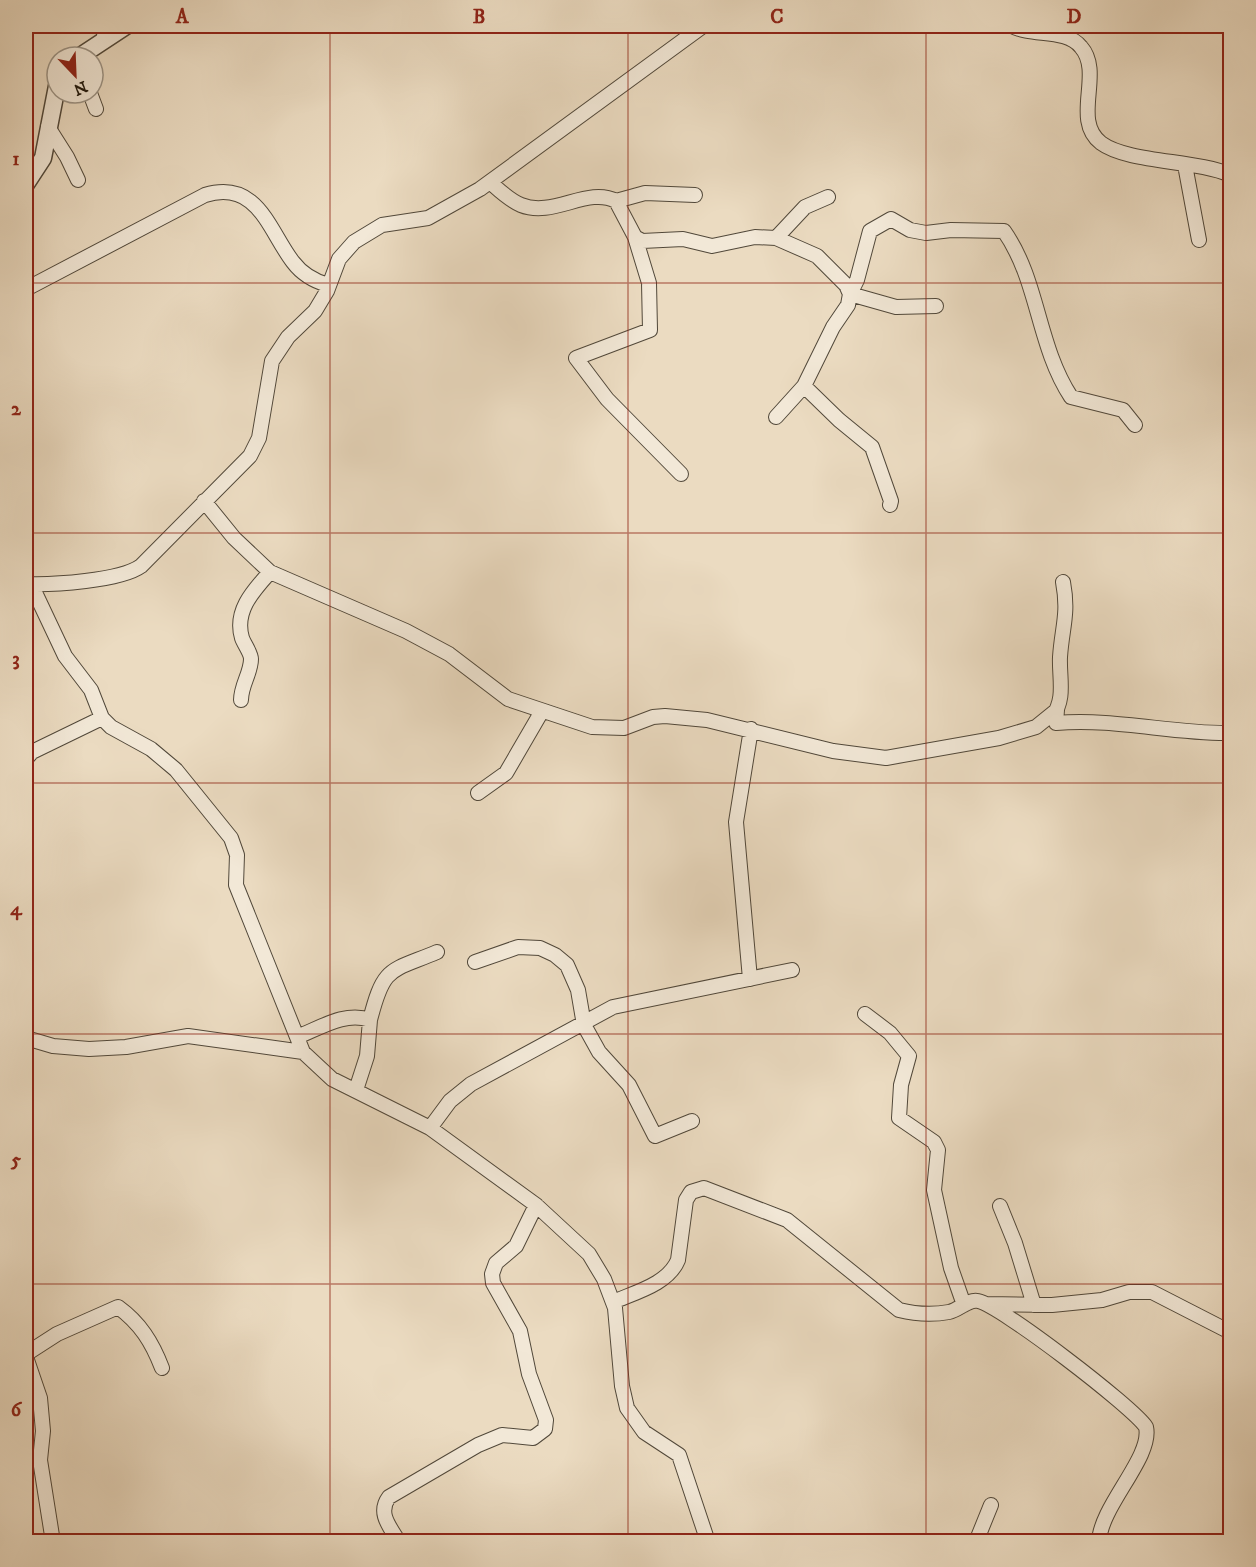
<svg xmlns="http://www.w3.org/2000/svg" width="1256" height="1567" viewBox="0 0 1256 1567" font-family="'IM FELL DW Pica',serif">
<rect width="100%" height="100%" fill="#ebdbc1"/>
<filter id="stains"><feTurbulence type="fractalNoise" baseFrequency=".00333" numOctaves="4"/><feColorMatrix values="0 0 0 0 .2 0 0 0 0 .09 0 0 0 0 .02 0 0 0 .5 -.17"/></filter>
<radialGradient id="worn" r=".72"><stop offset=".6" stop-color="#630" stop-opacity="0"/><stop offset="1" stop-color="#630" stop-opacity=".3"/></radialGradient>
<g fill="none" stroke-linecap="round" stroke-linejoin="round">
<g stroke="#51483a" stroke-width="16">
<path id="minor" d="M1012,26C1032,37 1066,28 1081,47C1104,73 1071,120 1101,143C1128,163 1198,160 1230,175
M103,41L106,26
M90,93L96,109
M48,127L67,157L78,180
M1185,165L1199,240
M491,183C500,191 509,200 521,205C553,218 588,186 616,201L635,237L642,241L683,239L712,246L755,237L776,238L817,256L846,285L850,294L848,305L833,327L804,386L776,417
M616,201L645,193L695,195
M635,237L649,283L650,330L576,358L607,399L681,474
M776,238L805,207L828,197
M26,289L205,195C258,179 269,231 293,262C302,274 314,281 328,285
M936,306L896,307L850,294L857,280L870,231L891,219L910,230L926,233L951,230L1004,231C1039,281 1037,345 1071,397L1123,410L1135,425
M804,386L839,420L872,447L891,501L890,505
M204,501L234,538L270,572L406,631L449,654L508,699L592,727L624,728L653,717L665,716L707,720L833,751L886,758L999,738L1036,727L1057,710L1056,723C1116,718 1172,734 1230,733
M26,584C52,585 120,581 141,566L250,456L259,438L272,361L288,337L315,311L327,291L339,259L354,242L382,225L428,218L480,189L703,26
M31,584L65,656L91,690L102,718L111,727L151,749L176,770L231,838L237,855L236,885L303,1052L332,1079L430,1128L536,1205L589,1254L604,1279L615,1308L622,1386L627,1408L644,1432L679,1455L708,1542
M241,700C241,685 251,673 251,659C251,653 244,644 242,638C234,611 253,591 270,572
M1052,717C1066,699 1059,678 1060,657C1062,627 1069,614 1063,582
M26,759L32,752L102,718
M478,793L506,773L542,711
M475,962L518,947L540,948L555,955L567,965L578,990L584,1025L599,1052L629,1085L655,1136L692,1121
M750,979L736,822L751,729
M865,1014L890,1033L909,1056L901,1085L899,1118L934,1142L938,1150L934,1190L951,1268L964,1305
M370,1020C384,965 390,972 437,952
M297,1037C320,1028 345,1011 370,1020L367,1056L356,1090
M26,1038L53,1046L89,1049L126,1047L188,1036L303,1052
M430,1128L450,1101L471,1084L613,1007L792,970
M1000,1206L1015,1243L1034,1305
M613,1302C636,1292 668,1284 678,1260L686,1200L691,1192L704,1188L787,1220L899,1310C915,1314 933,1315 949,1312C959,1310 968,1299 978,1301C1000,1305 1133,1407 1146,1427C1153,1457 1100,1506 1099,1542
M987,1304L1052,1305L1102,1300L1129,1292H1152L1230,1332
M26,1354L57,1334L118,1307C140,1323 152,1342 162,1368
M26,1357L40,1398L43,1431L40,1460L53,1542
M399,1542C390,1527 377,1513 389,1497L478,1445L502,1435L533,1438L545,1429L546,1420L529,1374L520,1331L493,1283L492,1274L496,1263L516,1246L536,1205
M976,1542L991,1505"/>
</g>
<g stroke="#51483a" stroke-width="19">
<path id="tertiary" d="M79,57L126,26
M26,184L43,158L57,86"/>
</g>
<use href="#minor" stroke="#f2e8d7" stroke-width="14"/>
<use href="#tertiary" stroke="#f2e8d7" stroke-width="16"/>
</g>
<path fill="none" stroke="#8f2418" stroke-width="1.5" stroke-opacity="0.55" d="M330,26V1542M628,26V1542M926,26V1542M26,283H1230M26,533H1230M26,783H1230M26,1034H1230M26,1284H1230"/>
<rect width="1256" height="1567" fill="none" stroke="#ebdbc1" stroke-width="66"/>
<g transform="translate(75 75) rotate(157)"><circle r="28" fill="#f2e8d7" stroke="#9d9486" stroke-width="1.5"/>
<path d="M0-4.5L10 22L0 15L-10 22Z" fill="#8f2418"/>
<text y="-9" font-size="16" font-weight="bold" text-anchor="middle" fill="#1e170d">N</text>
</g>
<rect x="33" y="33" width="1190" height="1501" fill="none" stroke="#8f2418" stroke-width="2"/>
<g font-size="20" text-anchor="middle" font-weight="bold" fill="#8f2418">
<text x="182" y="23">A</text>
<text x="479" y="23">B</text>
<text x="777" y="23">C</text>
<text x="1074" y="23">D</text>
<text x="16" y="165">1</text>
<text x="16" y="415">2</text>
<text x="16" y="665">3</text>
<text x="16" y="915">4</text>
<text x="16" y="1166">5</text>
<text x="16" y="1416">6</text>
</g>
<rect width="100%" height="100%" filter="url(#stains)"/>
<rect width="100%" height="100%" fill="url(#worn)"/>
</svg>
